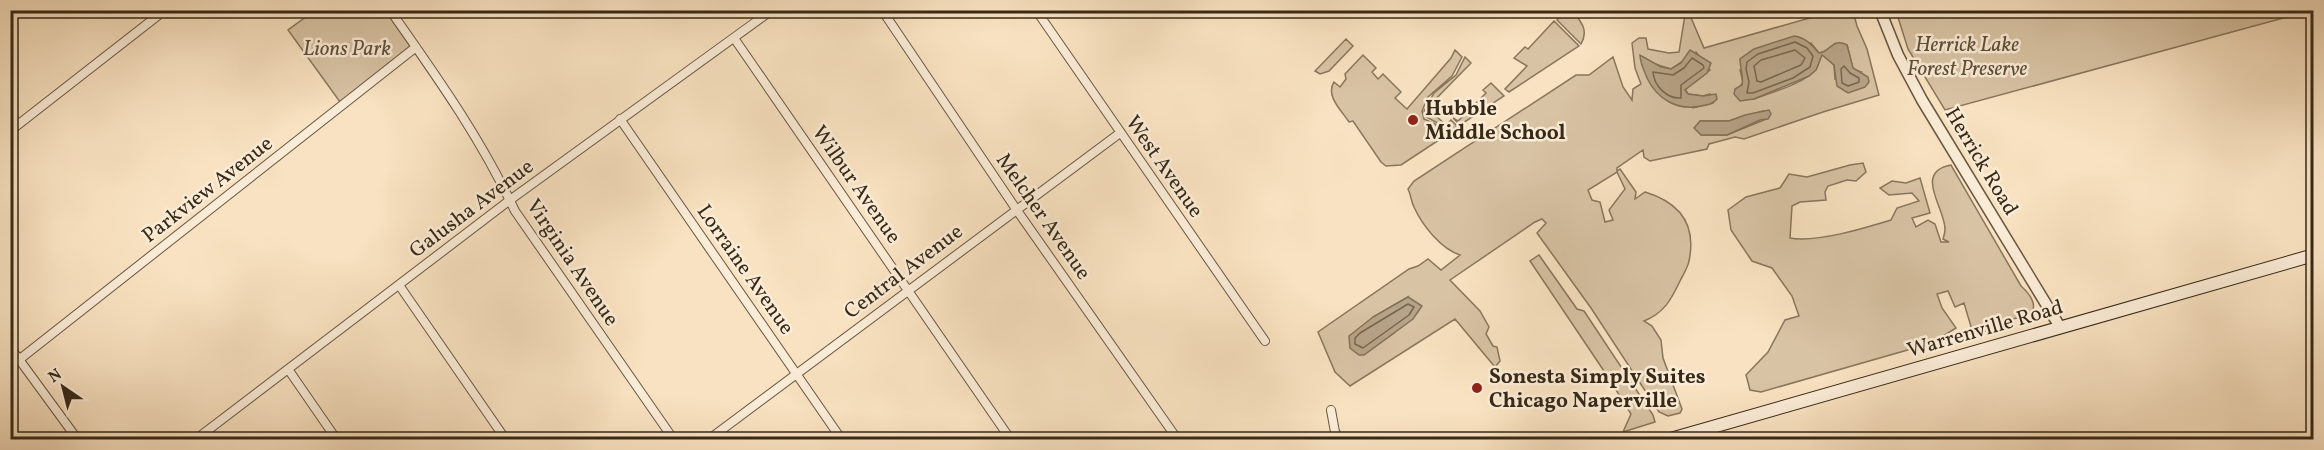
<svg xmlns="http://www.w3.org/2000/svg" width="2324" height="450" viewBox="0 0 2324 450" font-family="Vollkorn,serif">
<rect width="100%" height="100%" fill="#f9e2c1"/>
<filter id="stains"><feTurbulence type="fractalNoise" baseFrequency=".00333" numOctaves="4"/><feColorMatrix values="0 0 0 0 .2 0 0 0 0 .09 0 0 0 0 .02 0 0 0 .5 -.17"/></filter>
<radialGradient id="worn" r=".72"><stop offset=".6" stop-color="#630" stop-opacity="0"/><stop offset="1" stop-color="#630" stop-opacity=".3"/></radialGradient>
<path fill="#d8c3a4" stroke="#87765e" stroke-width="1.5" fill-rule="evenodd" d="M1565,10L1573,11C1581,22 1589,30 1581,44L1557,20Z
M2313,10L1945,110L1908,49L1896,11Z
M314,11H386L411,46L340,102L288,30Z
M1834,11H1853L1857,26L1867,49L1879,95L1823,112L1744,139L1735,137L1709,144L1707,149L1650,161L1644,157L1643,150L1617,168V171L1620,169L1636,192L1635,199L1645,192C1678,202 1697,223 1689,261C1688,267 1683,275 1680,281C1671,300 1664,313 1644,321L1652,326L1661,340L1663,358L1682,409L1680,413L1668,416L1659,412L1591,308L1537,233L1546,223L1542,219L1535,222L1450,280L1480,311L1489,327L1486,334L1493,346L1497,347L1500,361L1495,367L1455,319L1350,386L1335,372L1318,332L1409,269L1418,266L1428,259L1441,270L1460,255C1441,249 1422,225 1414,207C1411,201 1411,195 1408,189L1414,181L1576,75H1589L1613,57L1623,87L1632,100L1633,89L1641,84L1635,68L1632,43L1639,38H1646L1648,49L1669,53L1679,52L1685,15L1689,13L1704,48ZM1811,43L1819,53L1847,45L1853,69L1861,72L1835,79L1834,65L1824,55H1821C1820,59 1819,65 1816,69C1806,83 1770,93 1754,99L1741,85L1743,82L1740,70ZM1696,52L1710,70L1685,89L1688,94L1703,96L1710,94L1713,103L1693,108L1655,64L1671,69ZM1763,111L1764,120L1727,135H1701L1700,121H1729ZM1617,172L1625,189L1609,210L1613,220L1605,222L1600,202L1592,200L1588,190ZM1408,297L1394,333L1364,354L1373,317Z
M1554,21L1579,46L1509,92L1505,89L1527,66L1514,58L1525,47L1528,49Z
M1346,39L1353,46L1329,71L1320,74L1315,71Z
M1455,50L1462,57L1452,76L1428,97L1422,111L1424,119L1435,124L1445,134V136L1401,165L1386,166L1381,162L1353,121L1349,122C1342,111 1325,96 1334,82L1340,87L1346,79L1345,74L1363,55L1376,68L1372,72L1378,79L1383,74L1401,92L1395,98L1407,109L1451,58Z
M1465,57L1471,63L1427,108L1446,125L1451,120L1457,126L1448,133L1436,122L1426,117L1424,111L1434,93L1456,75Z
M1491,83L1504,96L1460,125L1453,118L1458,121L1486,93L1483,90Z
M1863,163L1866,172L1856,181L1847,180L1828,186L1825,192L1826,200L1800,202L1792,206L1790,238C1816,243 1865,228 1891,220L1897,208L1919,201L1912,193L1889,195L1880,188L1892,181L1906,183L1920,178L1930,213L1912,218L1916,227L1928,220L1935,224L1941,242H1949L1943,239C1944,236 1945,233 1945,229C1945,208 1913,172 1951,165L2021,286C2032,296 2039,307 2028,319C2024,319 2021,318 2018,318C2002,319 1987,338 1972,330L1964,303L1955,307L1948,291L1937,294L1942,308L1956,328L1932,343L1761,392L1750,390L1746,375L1768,352L1785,320L1799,316L1792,296L1772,268L1752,261L1731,230L1728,210L1746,197L1780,188L1789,174L1807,177L1850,165Z
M1539,255L1577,309L1584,311L1653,415L1655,422L1623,432L1631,414L1608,377L1530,261Z"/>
<path fill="#b7a387" stroke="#83725a" stroke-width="1.5" d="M1794,36C1806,38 1811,44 1819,53C1830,52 1833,37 1847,45L1853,68L1868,77L1869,82L1865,87L1848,93L1837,86L1834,65L1822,55L1816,70L1809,76L1754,99L1740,101L1734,94L1735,89L1742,85C1744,79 1740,67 1740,59L1754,49Z
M1690,50L1711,63L1707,73L1685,90L1688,94L1703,96L1716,94L1717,99C1713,104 1708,105 1701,106C1677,111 1657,99 1647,78C1644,70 1640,63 1640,55L1661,67L1671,69L1681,63Z
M1769,110L1771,114L1768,119L1760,120L1727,135H1701L1694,128L1700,121H1729L1745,115Z
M1408,297L1422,306L1413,319L1364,355H1359L1350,348L1349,336L1373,317Z"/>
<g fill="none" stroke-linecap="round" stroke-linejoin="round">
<path stroke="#76664f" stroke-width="1.5" d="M1795,42L1807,48L1813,56L1810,67L1793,78L1753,93H1747L1749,82L1746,69L1747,62L1758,54Z
M1795,50L1805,58L1801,65L1761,82L1757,81L1754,66L1761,60Z
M1692,58L1703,65L1704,68L1681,85V98C1667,99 1654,86 1653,72L1673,75L1684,68Z
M1844,66L1850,73L1859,78V82L1848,86L1842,83L1841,69Z
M1408,304L1414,307L1409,315L1363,348L1355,344V338L1360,333Z"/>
<g stroke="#675742" stroke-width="10">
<path id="minor" d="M390,10C437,77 480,137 515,211L674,440
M882,10L1016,209L1178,440
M1036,10L1265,341
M734,38L1011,440
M620,119L842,440
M10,131L165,10
M399,285L506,440
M10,347L78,440
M20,359L416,47
M288,369L337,440
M1331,410L1335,432L1340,440
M195,440L510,200L772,10
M708,440L1120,133"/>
</g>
<g stroke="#675742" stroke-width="13">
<path id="tertiary" d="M1880,10L1898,55L1922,100L2060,327"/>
</g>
<g stroke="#362917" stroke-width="14">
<path id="secondary" d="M1667,440L2314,255"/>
</g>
<use href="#minor" stroke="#fbecd7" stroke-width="8"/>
<use href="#tertiary" stroke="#fbecd7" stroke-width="10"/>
<use href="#secondary" stroke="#fbecd7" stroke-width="12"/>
</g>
<g fill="#8f2418" stroke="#fbecd7" stroke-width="2">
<circle cx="1413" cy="120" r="6"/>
<circle cx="1477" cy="388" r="6"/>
</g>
<g text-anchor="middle" stroke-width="5" stroke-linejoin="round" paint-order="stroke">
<g font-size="21" font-style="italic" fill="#5e503a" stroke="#fbecd7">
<text x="1967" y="51">Herrick Lake<tspan x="1967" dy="24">Forest Preserve</tspan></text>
<text x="347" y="55">Lions Park</text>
</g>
<g font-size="21" font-weight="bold" fill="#362917" stroke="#fbecd7" text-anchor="start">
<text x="1425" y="115">Hubble<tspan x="1425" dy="24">Middle School</tspan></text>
<text x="1489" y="383">Sonesta Simply Suites<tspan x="1489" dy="24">Chicago Naperville</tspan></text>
</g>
<g font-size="21" fill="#362917" stroke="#fbecd7">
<text transform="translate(1982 161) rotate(59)" y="7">Herrick Road</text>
<text transform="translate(1165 166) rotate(55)" y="7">West Avenue</text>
<text transform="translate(857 184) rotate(55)" y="7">Wilbur Avenue</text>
<text transform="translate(207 189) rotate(-38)" y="7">Parkview Avenue</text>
<text transform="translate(471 208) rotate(-37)" y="7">Galusha Avenue</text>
<text transform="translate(1044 216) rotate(55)" y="7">Melcher Avenue</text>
<text transform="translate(573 262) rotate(56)" y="7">Virginia Avenue</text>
<text transform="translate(746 269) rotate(55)" y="7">Lorraine Avenue</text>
<text transform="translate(903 271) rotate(-37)" y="7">Central Avenue</text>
<text transform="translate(1985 328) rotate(-16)" y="7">Warrenville Road</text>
</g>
</g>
<rect width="2324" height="450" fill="none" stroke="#f9e2c1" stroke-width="36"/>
<rect x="12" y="12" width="2300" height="426" fill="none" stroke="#362917" stroke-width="3"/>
<rect x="18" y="18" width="2288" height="414" fill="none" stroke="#362917" stroke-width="1.5"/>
<g transform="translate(63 387) rotate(325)" stroke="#fbecd7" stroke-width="4.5" paint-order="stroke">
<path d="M0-4.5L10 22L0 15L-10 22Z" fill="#362917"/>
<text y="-9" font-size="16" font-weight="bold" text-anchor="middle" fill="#362917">N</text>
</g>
<rect width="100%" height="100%" filter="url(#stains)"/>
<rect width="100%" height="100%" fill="url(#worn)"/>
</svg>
